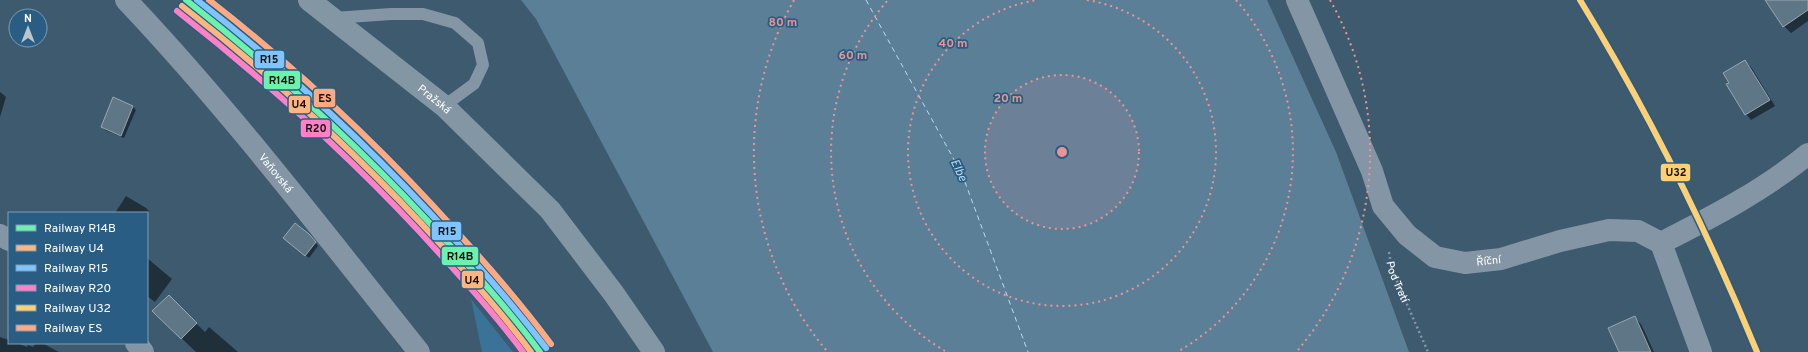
<svg xmlns="http://www.w3.org/2000/svg" width="1808" height="352" viewBox="0 0 1808 352" font-family="Overpass,sans-serif">
<rect width="100%" height="100%" fill="#3d5a6f"/>
<path fill="#3a7298" d="M471,299L513,352H482Z"/>
<path fill="#5c7f98" d="M521,0H1267L1336,152L1409,352H713L536,19Z"/>
<path fill="#0007" d="M1766,0H1803L1808,7V21L1791,33L1784,26Z
M1745,61L1751,67L1775,106L1751,120L1746,114Z
M0,92L6,97L0,117Z
M114,99L133,107L136,110L124,138L105,130L102,126Z
M126,196L146,208L149,211L147,215V213H115Z
M313,239L318,246L309,258L288,241Z
M147,258L172,279L155,302L147,296Z
M169,297L205,332L209,327L238,352H196L153,311Z
M1634,317L1641,324L1654,352H1620Z
M0,337L9,340V343H17L27,347L28,345L33,347L36,343H42L59,352H0Z"/>
<g fill="none" stroke-linecap="round" stroke-linejoin="round">
<path stroke="#bedbee" stroke-width="1" stroke-dasharray="5 4" stroke-linecap="butt" d="M866,0L962,174L1028,352"/>
</g>
<path fill="#5f7686" stroke="#97a8b3" d="M1765,0H1808V10L1783,27Z
M1745,60L1770,100L1745,115L1726,84L1729,83L1723,73Z
M113,97L133,106L121,136L101,127Z
M295,223L309,234L316,242L305,256L283,238Z
M169,295L197,323L181,339L152,311Z
M1635,316L1651,352H1619L1608,328Z"/>
<g fill="none" stroke-linecap="round" stroke-linejoin="round">
<path stroke="#8496a5" stroke-width="2.5" stroke-dasharray="2 3" stroke-linecap="butt" id="s1" d="M1389,252L1392,270L1428,352"/>
<path stroke="#8496a5" stroke-width="12" d="M334,18L391,14H423L455,23L478,43L483,65L474,84L444,106"/>
<g stroke="#8496a5" stroke-width="22">
<path id="s2" d="M126,0C231,111 324,233 419,352"/>
<path id="s3" d="M1297,0L1372,171L1383,206L1407,235L1435,257L1465,263L1501,259L1560,241L1609,230L1638,231L1661,243"/>
<path d="M0,235L9,240"/>
<path d="M1661,243C1712,217 1763,191 1808,154"/>
<path d="M1661,243L1701,352"/>
<path d="M136,343L143,352"/>
</g>
<path stroke="#8296a3" stroke-width="22" id="s4" d="M309,0L444,106L550,210L614,294L654,352"/>
<g stroke="#295d83" stroke-width="9">
<path id="rail-1" d="M186,0C280,74 368,154 448,243C480,278 512,314 540,352"/>
</g>
<g stroke="#295d83" stroke-width="9">
<path id="rail-2" d="M182,6C276,79 363,159 444,248C474,282 504,315 531,352"/>
</g>
<g stroke="#295d83" stroke-width="9">
<path id="rail-3" d="M197,0C290,72 375,152 454,239C486,274 517,310 546,348"/>
</g>
<g stroke="#295d83" stroke-width="9">
<path id="rail-4" d="M177,11C271,85 359,164 439,253C468,285 497,317 523,352"/>
</g>
<g stroke="#295d83" stroke-width="9">
<path id="rail-5" d="M1580,0C1649,113 1707,230 1757,352"/>
</g>
<g stroke="#295d83" stroke-width="9">
<path id="rail-6" d="M209,0C299,70 382,148 458,233C491,269 522,305 551,344"/>
</g>
<use href="#rail-1" stroke="#6df2ae" stroke-width="6"/>
<use href="#rail-2" stroke="#ffb580" stroke-width="6"/>
<use href="#rail-3" stroke="#80c4ff" stroke-width="6"/>
<use href="#rail-4" stroke="#ff80c5" stroke-width="6"/>
<use href="#rail-5" stroke="#fed073" stroke-width="6"/>
<use href="#rail-6" stroke="#ffa980" stroke-width="6"/>
</g>
<circle cx="1062" cy="152" r="77" fill="#ea9494" fill-opacity=".12"/>
<g fill="none" stroke="#ea9494" stroke-width="2" stroke-dasharray="2 4">
<circle cx="1062" cy="152" r="77"/>
<path d="M1087 0A154 154 0 1 1 1037 0"/>
<path d="M945 351A231 231 0 0 1 888 0M1236 0A231 231 0 0 1 1179 351"/>
<path d="M826 350A308 308 0 0 1 794 0M1330 0A308 308 0 0 1 1298 350"/>
</g>
<g text-anchor="middle" stroke-width="3.5" stroke-linejoin="round" paint-order="stroke">
<g font-size="11" fill="#fff" stroke="#295d83">
<text dy="4" stroke="none"><textPath href="#s4" startOffset="160">Pražská</textPath></text>
<text dy="4" stroke="none"><textPath href="#s2" startOffset="229">Vaňovská</textPath></text>
<text dy="4" stroke="none"><textPath href="#s3" startOffset="351">Říční</textPath></text>
<text dy="4" stroke="none"><textPath href="#s1" startOffset="31">Pod Tratí</textPath></text>
</g>
<g font-size="12" font-style="italic" fill="#bedbee" stroke="#295d83">
<text transform="translate(959 170) rotate(64)" y="4">Elbe</text>
</g>
</g>
<circle cx="1062" cy="152" r="6" fill="#ea9494" stroke="#295d83" stroke-width="2"/>
<g font-size="12" text-anchor="middle" font-weight="bold" fill="#ea9494" stroke="#295d83" stroke-width="3.5" stroke-linejoin="round" paint-order="stroke">
<text x="783" y="26">80 m</text>
<text x="953" y="47">40 m</text>
<text x="853" y="59">60 m</text>
<text x="1008" y="102">20 m</text>
</g>
<g stroke="#295d83" stroke-width="1.5">
<rect x="254" y="50" width="31" height="19" rx="4" fill="#80c4ff"/>
<rect x="263" y="70" width="38" height="20" rx="4" fill="#6df2ae"/>
<rect x="313" y="88" width="23" height="20" rx="4" fill="#ffa980"/>
<rect x="288" y="95" width="23" height="19" rx="4" fill="#ffb580"/>
<rect x="300" y="119" width="31" height="19" rx="4" fill="#ff80c5"/>
<rect x="1660" y="163" width="31" height="19" rx="4" fill="#fed073"/>
<rect x="431" y="221" width="31" height="20" rx="4" fill="#80c4ff"/>
<rect x="441" y="246" width="38" height="20" rx="4" fill="#6df2ae"/>
<rect x="461" y="270" width="23" height="19" rx="4" fill="#ffb580"/>
</g>
<g font-size="11" text-anchor="middle" font-weight="bold" fill="#111">
<text x="269" y="63">R15</text>
<text x="282" y="84">R14B</text>
<text x="325" y="102">ES</text>
<text x="299" y="108">U4</text>
<text x="316" y="132">R20</text>
<text x="1676" y="176">U32</text>
<text x="447" y="235">R15</text>
<text x="460" y="260">R14B</text>
<text x="472" y="284">U4</text>
</g>
<rect x="8" y="212" width="140" height="132" fill="#295d83" stroke="#7f9eb5"/>
<rect x="16" y="225" width="20" height="6" fill="#6df2ae" stroke="#7f9eb5"/>
<text x="44" y="232" font-size="12" fill="#ffffff">Railway R14B</text>
<rect x="16" y="245" width="20" height="6" fill="#ffb580" stroke="#7f9eb5"/>
<text x="44" y="252" font-size="12" fill="#ffffff">Railway U4</text>
<rect x="16" y="265" width="20" height="6" fill="#80c4ff" stroke="#7f9eb5"/>
<text x="44" y="272" font-size="12" fill="#ffffff">Railway R15</text>
<rect x="16" y="285" width="20" height="6" fill="#ff80c5" stroke="#7f9eb5"/>
<text x="44" y="292" font-size="12" fill="#ffffff">Railway R20</text>
<rect x="16" y="305" width="20" height="6" fill="#fed073" stroke="#7f9eb5"/>
<text x="44" y="312" font-size="12" fill="#ffffff">Railway U32</text>
<rect x="16" y="325" width="20" height="6" fill="#ffa980" stroke="#7f9eb5"/>
<text x="44" y="332" font-size="12" fill="#ffffff">Railway ES</text>
<g transform="translate(28 28)"><circle r="19" fill="#295d83" stroke="#7f9eb5"/>
<path d="M0-3L7 15L0 10L-7 15Z" fill="#bbc5cd"/>
<text y="-6" font-size="11" font-weight="bold" text-anchor="middle" fill="#ffffff">N</text>
</g>
</svg>
